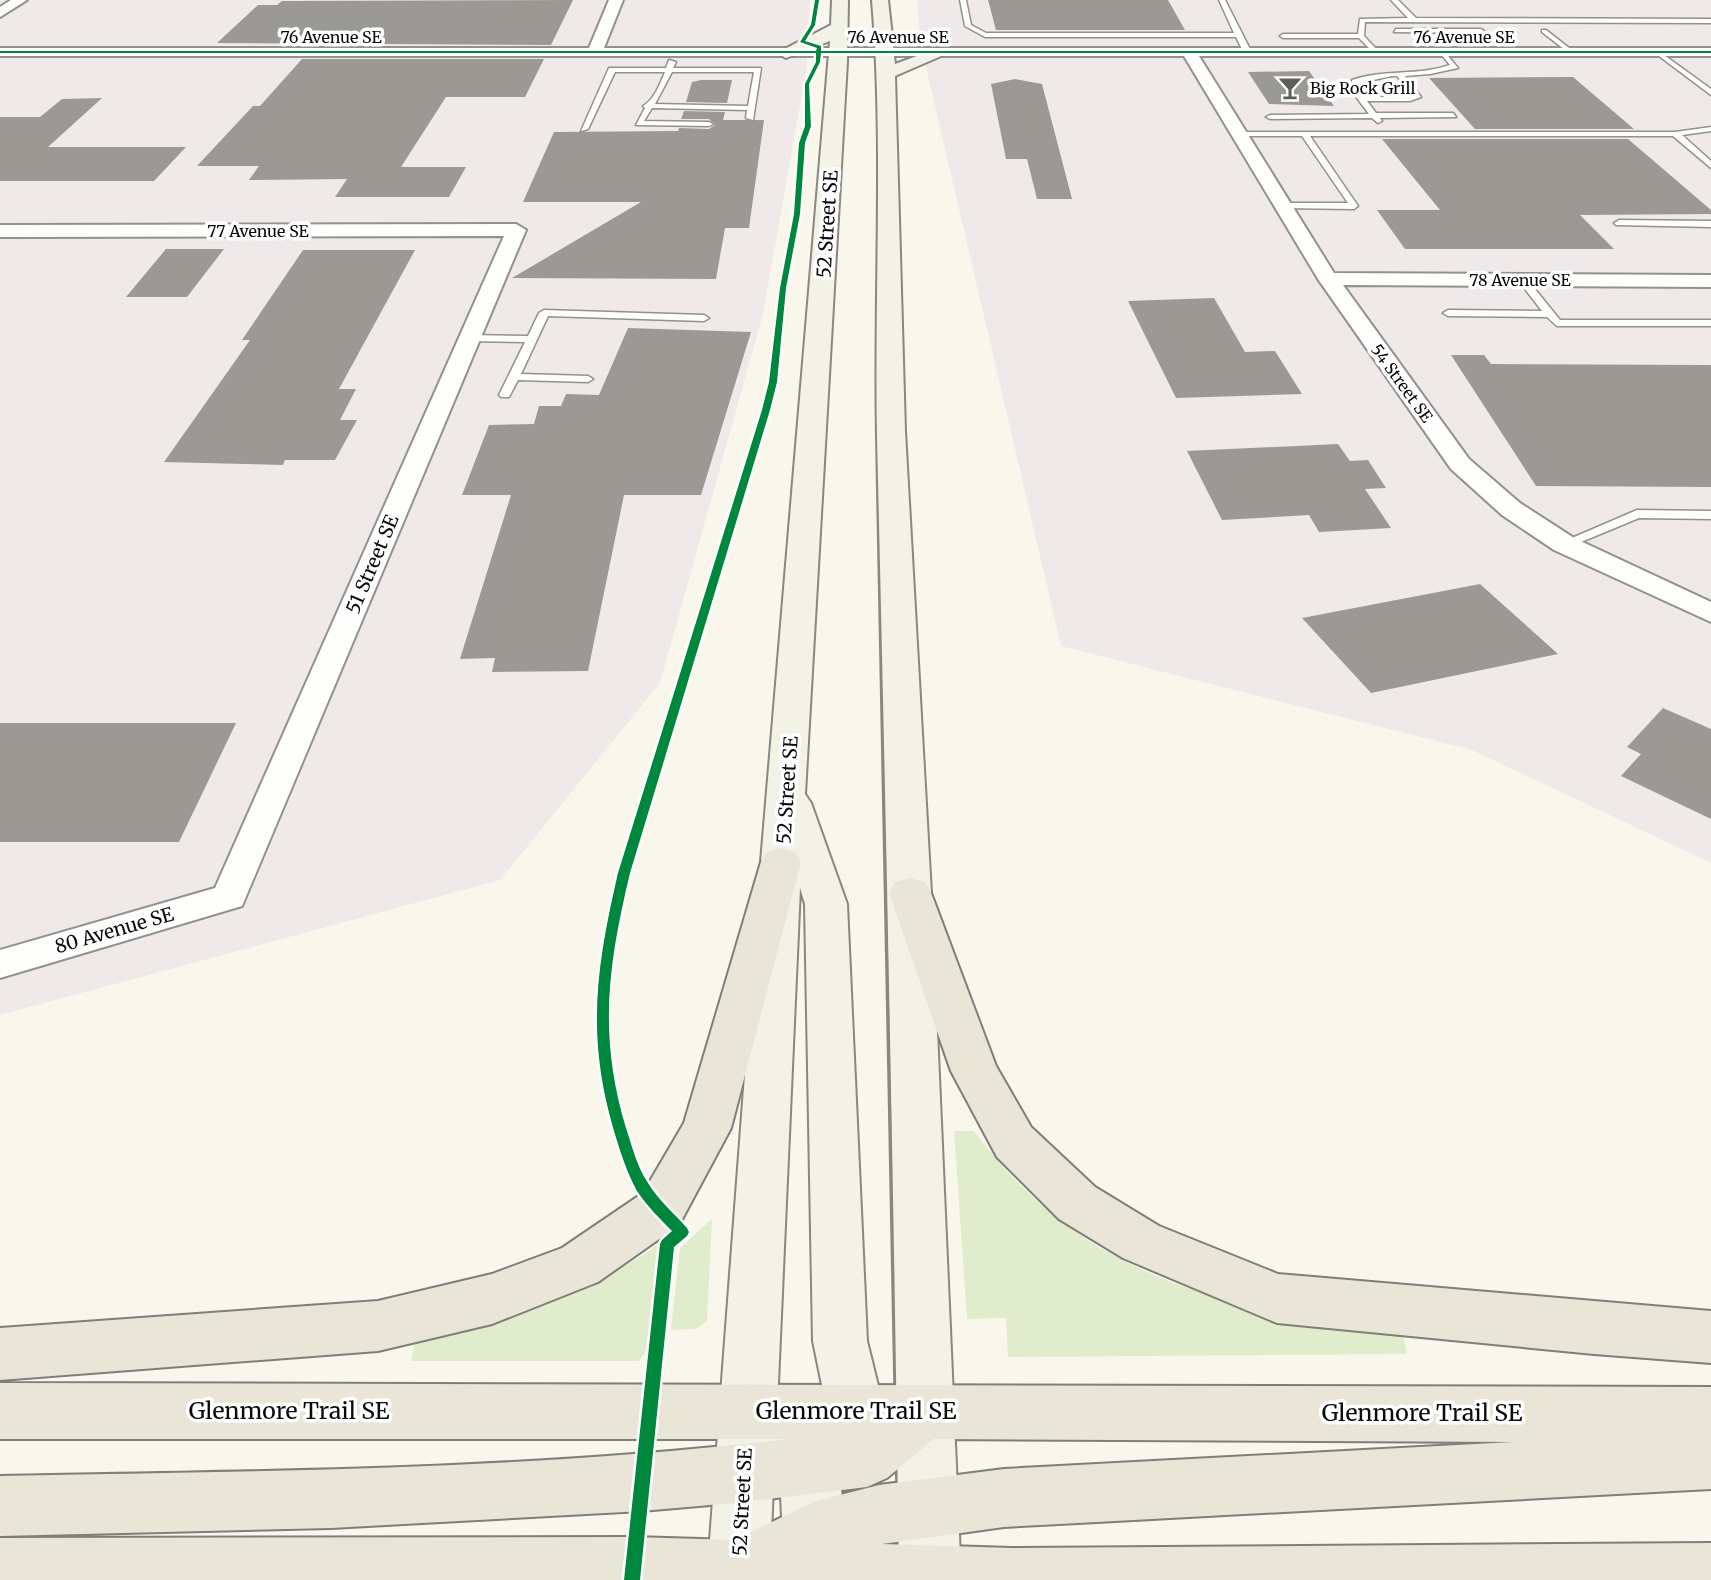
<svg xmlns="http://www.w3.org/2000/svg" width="1711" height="1580" viewBox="0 0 1711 1580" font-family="Merriweather,serif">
<rect width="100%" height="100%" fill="#f9f7ec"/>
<path fill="#f0e9ea" d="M0,0H810L807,66L763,314L660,683L500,880L0,1015Z
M917,0H1711V863L1472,750L1061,646L920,42Z"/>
<path fill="#e0edcd" d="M954,1131H974C1087,1284 1228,1306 1403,1335L1407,1354L1008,1357L1006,1318L967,1319Z
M712,1219L707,1321L696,1329L671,1330L680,1248Z
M659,1244L647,1350L639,1361H411L416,1339C504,1323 585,1295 659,1244Z"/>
<path fill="#9b9993" d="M573,0L551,45L217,43L258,5H277L282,1Z
M988,0H1168L1185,30H996Z
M302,59H544L525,97H446L401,167H466L449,197H335L347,179L249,180L259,166H197L253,106H260Z
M1309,71L1334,106L1269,104L1248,72Z
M1573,77L1634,129H1475L1429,78Z
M1015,79L1042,84L1072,199H1037L1027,159H1006L991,84Z
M701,80H732L727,103L686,102L692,82Z
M102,98L48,147H186L154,181H0V117H40L62,99Z
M684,111L725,112L723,120H764L749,228H725L716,279L512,278L641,202H523L554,132L678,131L679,128L709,129L715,125L709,119H681Z
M1382,139H1628L1711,210V214L1580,215L1614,249H1405L1377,210H1440Z
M166,249H224L187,297H126Z
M303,250H415L339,389H356L340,420H357L335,460H285L283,465L164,462L250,340H242Z
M1214,298L1245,352L1275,351L1302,394L1176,398L1128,301Z
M628,328L751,332L701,495H624L588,671L492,672L495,658L460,659L511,495H462L489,425L534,424L539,406H561L566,394L599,395Z
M1451,355H1484L1491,364L1711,365V487L1536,486Z
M1338,444L1350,461L1368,460L1386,488L1365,489L1391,528L1319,532L1309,515L1222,520L1187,451Z
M1480,584L1558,654L1371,693L1302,618Z
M1663,708L1711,729V819L1621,776L1641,754L1627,747Z
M0,723H236L179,842H0Z"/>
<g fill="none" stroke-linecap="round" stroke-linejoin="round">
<g stroke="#92918c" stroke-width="3">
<path id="service" d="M960,0H966L971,25L986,33H1234L1219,0H1225L1252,53L1245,55L1236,37H985L965,26Z
M1391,0H1398L1416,18L1711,19V23L1365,22L1364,36L1380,53L1376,55L1359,38H1283L1280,36L1283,34H1358L1360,19L1408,18Z
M1396,29H1481L1484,31L1481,33L1394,32Z
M1542,30H1546L1573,51V53H1569L1542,32Z
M1657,50L1711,89V95L1655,53Z
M1444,51L1458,68L1430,74L1405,76L1421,97L1410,101H1367L1376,113H1453L1456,117L1380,118L1382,121L1378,123L1372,118L1270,119L1266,117L1270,115L1369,114L1351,90L1352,80C1384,69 1418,76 1450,65L1440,53ZM1392,76H1397L1413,94L1409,97H1364L1359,90V83Z
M669,60L676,62L673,68H761L753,120L746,118L747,110L652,108L644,121L709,122L713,124L709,126L636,125L645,108L643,106C654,100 660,84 665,72H615L588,129L581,131L609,68H666ZM672,72H754L748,106L655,104Z
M1711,127V131L1682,135L1711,161V168L1673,136H1310L1358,206L1354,209L1280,208L1279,206L1283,203H1348L1302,136H1238L1234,134L1238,132H1675Z
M1619,220L1711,221V227L1616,225L1614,223Z
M1523,277L1526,278L1560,320H1711V326H1557L1547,317L1448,316L1443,313L1448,310L1542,311L1518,280Z
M544,310L704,315L709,318L704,321L548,316L521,374L588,376L593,379L588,382L518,380L509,397H501L499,395L525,342L470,341L465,338L470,335L528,336L539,313Z
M1637,510L1711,511V519L1639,518L1569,547H1559L1558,544Z"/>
</g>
<g stroke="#92918c" stroke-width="4">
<path id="minor" d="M11,0H27L0,17V7Z
M609,0H623L604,48H1711V56H1199L1334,273L1711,275V287L1343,285L1469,459L1520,503L1574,538L1711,602V622L1554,550L1502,515L1451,469L1318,279L1184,56H0V48H589Z
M516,224L526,230L242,906L0,978V950L215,888L504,236L0,237V225Z"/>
</g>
<g stroke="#888782" stroke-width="4">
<path id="secondary" d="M832,0H848L847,62L805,794L811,803L847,904L867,1341L890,1434L881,1454L861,1462L841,1454L832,1434L813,1341L805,904L800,888L776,1428L796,1419C802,1422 811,1424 816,1428C848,1453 844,1542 847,1580H785L780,1475L774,1464L769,1580H707L761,862L830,41L786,58L777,53L831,25Z
M872,0H888L895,64L939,48L948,53L895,76L905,431L931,893L961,1580H899C894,1199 886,818 877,437C874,291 884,145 872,0Z"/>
</g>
<g stroke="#7f7e79" stroke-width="4">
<path id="primary" d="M781,848L795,852L801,862L731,1128L679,1225L598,1282L492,1324L378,1351L0,1380V1328L378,1301L492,1274L562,1248L643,1193L684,1123L761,862L767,852Z
M910,878L925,882L931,893L996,1066L1031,1127L1095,1187L1159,1226L1278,1274L1711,1311V1363L1594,1354L1277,1323L1123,1258L1059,1219L997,1157L951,1071L889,893L895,882Z
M0,1383L1711,1387V1489L1004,1527L882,1544L1012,1548L1711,1543V1580H0V1538L633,1537L735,1540L813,1502L879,1485L1004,1469L1513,1442L934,1439L887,1478L867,1487L744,1502L642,1511L331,1528L0,1536V1476C262,1471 527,1470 788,1439H0Z"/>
</g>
<use href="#service" fill="#fefefc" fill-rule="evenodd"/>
<use href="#minor" fill="#fefefc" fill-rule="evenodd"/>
<use href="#secondary" fill="#f3f2e7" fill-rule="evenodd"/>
<use href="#primary" fill="#eae6d7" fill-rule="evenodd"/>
<g stroke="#fff" stroke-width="5">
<path id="cycleway" d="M815,0H819L815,25L805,41L821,46V51H1711V53H821L820,62L809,84L811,126L805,143L800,214L786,288L777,382L770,410L630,873C608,965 598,1035 626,1128C632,1146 637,1167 648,1183C658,1200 674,1213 687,1228L689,1232L687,1236L674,1247L640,1580H624L660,1244L662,1240L672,1231C660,1219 647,1206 637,1191C627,1173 620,1151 614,1131C586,1036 596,968 618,873L762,410L769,382L780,288L794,214L799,143L805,126V84L816,62V53H0V51H816L817,48L800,42L811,25Z"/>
</g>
<use href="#cycleway" fill="#00873e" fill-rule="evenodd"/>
</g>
<defs>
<g id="bar-bare" transform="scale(1.89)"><path d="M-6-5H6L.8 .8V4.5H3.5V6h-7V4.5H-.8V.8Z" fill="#5e5d59" stroke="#fff" stroke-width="2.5" paint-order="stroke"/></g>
</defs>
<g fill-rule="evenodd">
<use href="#bar-bare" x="1290" y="88"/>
</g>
<g text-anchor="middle" stroke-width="7" stroke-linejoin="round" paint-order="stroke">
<g font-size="16" fill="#0a0a0a" stroke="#fff">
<text x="331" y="43">76 Avenue SE</text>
<text x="898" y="43">76 Avenue SE</text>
<text x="1464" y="43">76 Avenue SE</text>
<text x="258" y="237">77 Avenue SE</text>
<text x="1520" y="286">78 Avenue SE</text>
<text transform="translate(1402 383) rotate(54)" y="6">54 Street SE</text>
</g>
<g font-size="16" fill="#0a0a0a" stroke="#fff" text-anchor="start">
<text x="1310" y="94">Big Rock Grill</text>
</g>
<g font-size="19" fill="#0a0a0a" stroke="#fff">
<text transform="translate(827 224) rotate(-86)" y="7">52 Street SE</text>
<text transform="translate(372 564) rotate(-67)" y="7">51 Street SE</text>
<text transform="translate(787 790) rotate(-86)" y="7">52 Street SE</text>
<text transform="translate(114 930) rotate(-16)" y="7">80 Avenue SE</text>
<text transform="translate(742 1502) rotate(-87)" y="7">52 Street SE</text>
</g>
<g font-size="23" fill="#0a0a0a" stroke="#fff">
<text x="289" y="1419">Glenmore Trail SE</text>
<text x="856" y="1419">Glenmore Trail SE</text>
<text x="1422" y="1421">Glenmore Trail SE</text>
</g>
</g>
</svg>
